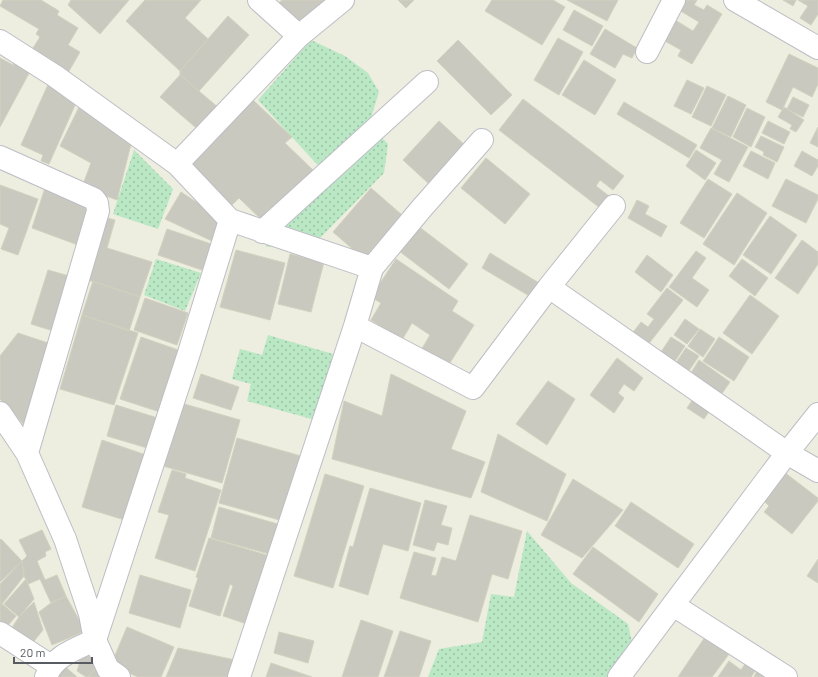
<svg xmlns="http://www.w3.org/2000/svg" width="818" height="677" viewBox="0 0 818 677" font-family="Barlow,sans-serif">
<defs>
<pattern id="park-dots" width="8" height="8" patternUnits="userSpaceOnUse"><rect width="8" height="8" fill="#bae8c4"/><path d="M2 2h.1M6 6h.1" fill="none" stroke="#9abfa3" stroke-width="1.8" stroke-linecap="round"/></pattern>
</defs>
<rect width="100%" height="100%" fill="#edede0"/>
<path fill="url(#park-dots)" d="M311,40L345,56L368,73L379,92L369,124L388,144L384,173L318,240L266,247V236L324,172L258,100Z
M134,150L173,189L158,229L113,214Z
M156,259L201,273L185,311L144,295Z
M268,335L333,354L315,420L247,401L251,384L232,379L240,349L262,355Z
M527,531L571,583L628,624L632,642L617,677H428L439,649L482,642L491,594L514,597Z"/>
<path fill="#cac9bf" stroke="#d2d1be" d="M3,0H41L59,11L57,15L78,28L68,45L80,52L65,78L28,56L40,37L36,34L39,29L0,6Z
M71,0H129L100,34L68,5Z
M145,0H201L185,18L208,39L180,71L126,21Z
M282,0H327L296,28L275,6Z
M398,0H414L406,8Z
M492,0H553L565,7L542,45L485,11Z
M567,0H618L607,21Z
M685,0H697L694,5L704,10L707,5L722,14L692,64L678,56L681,50L663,40L675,20L693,31L699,22L679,10Z
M783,0H796L793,6Z
M798,0H818V14L811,25L800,18L808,6Z
M574,10L603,26L592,46L563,30Z
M228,16L249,35L199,91L180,75V71Z
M605,29L637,48L632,58L623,54L615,68L590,54Z
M558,38L583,52L559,95L534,80Z
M458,40L512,95L491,115L437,61Z
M19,54L34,64L0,127V58L13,65Z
M789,54L818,68V84L812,97L793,87L782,110L766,102Z
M584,60L616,80L595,115L562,95Z
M180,75L220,109L201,132L160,97Z
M50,80L79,96L49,164L41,161L43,155L21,145Z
M687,80L704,88L691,114L674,106Z
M707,86L726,95L711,126L692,117Z
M728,96L746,105L731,137L712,128Z
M793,97L809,105L803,117L787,109Z
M83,99L131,144L117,200L82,187L91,163L60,146Z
M252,99L292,137L285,143L316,173L267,225L239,198L229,208L187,168Z
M523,99L624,176L613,190L600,180L596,186L609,196L600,208L499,130Z
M624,102L697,145L689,158L617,114Z
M784,107L804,120L796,132L790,129L792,125L778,117Z
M747,108L765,117L751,147L733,137Z
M439,121L468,148L429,184L403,160Z
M768,121L790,132L784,144L762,133Z
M818,127V147L810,143Z
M711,128L748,147L729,182L714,174L722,160L700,148Z
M761,136L784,147L777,162L763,155L764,152L755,147Z
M696,150L716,163L705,180L686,166Z
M751,151L775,163L768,179L743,166Z
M802,151L818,160V166L812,176L794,166Z
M486,158L530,194L505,224L461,188Z
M708,179L732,194L704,238L680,223Z
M786,179L818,195V199L806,223L772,206Z
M0,185L38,199L18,255L1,249L9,228L0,224Z
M45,188L92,205L78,245L32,228Z
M371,188L402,215L364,259L333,232Z
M181,192L225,221L212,241L165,219Z
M737,193L767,213L734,265L703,244Z
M637,200L649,206L645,214L667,226L661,237L628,218Z
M99,216L115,220L107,248L152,262L140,297L82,278Z
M770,216L797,235L771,274L743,255Z
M418,226L468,264L449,289L399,251Z
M167,229L214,245L205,271L158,255Z
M802,240L818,252V264L798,294L775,278Z
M236,250L285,263L270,320L220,307Z
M696,251L706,258L692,278L709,290L697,307L669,287Z
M490,253L539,283L531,297L482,268Z
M290,254L324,262L311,312L278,304Z
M647,255L673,275L661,292L635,272Z
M396,259L458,301L452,311L474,325L446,369L420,352L430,335L412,323L402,340L371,320L381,303L371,297Z
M742,259L768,278L755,296L729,276Z
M48,270L76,278L60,333L31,324Z
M93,281L140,297L129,331L82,315Z
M667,288L683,300L643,351L628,339L641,322L648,327L654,319L647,314Z
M750,295L779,316L752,354L723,333Z
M145,298L188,313L177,345L134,330Z
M82,315L138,333L114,405L60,389Z
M685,319L699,329L687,344L674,335Z
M700,329L715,339L703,357L688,346Z
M18,333L48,343L25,426L0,399V356Z
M141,337L184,352L163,413L120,399Z
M671,337L685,346L673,364L659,355Z
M719,337L749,357L734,381L703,361Z
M686,348L699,356L686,375L673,367Z
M617,358L643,378L634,391L624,384L618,393L624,398L614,413L590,395Z
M699,360L730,382L716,402L686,381Z
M201,374L239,387L231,410L193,398Z
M391,374L466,411L451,449L485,462L471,498L332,459L344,401L382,416Z
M548,381L575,399L547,445L516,424Z
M698,392L714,404L704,419L687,408Z
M181,403L240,420L222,483L163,466Z
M116,405L164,420L154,450L107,436Z
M498,434L566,474L547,521L481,492Z
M237,438L301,456L283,521L219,503Z
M102,440L149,456L128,521L82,507Z
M172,470L186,474L185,478L221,490L195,571L155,558L169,515L158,512Z
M784,472L818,498V501L792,534L764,512L769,506L763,500Z
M325,474L364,486L333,588L294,576Z
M573,479L623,510L582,558L541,535Z
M370,488L421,503L408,551L383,544L368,595L339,586L350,546L353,547Z
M425,500L447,506L441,525L452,528L448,545L437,542L434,551L413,545Z
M631,502L694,544L678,568L615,526Z
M219,507L281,525L273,555L211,538Z
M470,515L522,531L508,579L492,574L478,622L400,598L414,552L436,558L431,575L436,576L442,557L456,561Z
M42,530L51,549L45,552L46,556L37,561L45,580L57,575L66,596L51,603L40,579L28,584L24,576L22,561L27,556L19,540Z
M209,538L270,556L247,624L223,616L233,586L230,584L220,616L189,606L198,578L196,577Z
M1,539L22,561L0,582V540Z
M593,547L658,594L639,622L573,574Z
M818,559V583L807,576Z
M22,561L24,576L2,604L0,602V584Z
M140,575L191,590L180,628L129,613Z
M26,579L34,599L19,617L4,604Z
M66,596L85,631L52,645L39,612L51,603Z
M0,602L16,616L5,629L0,624Z
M34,602L43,630L30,646L11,629L19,617Z
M361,620L393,631L378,677H342Z
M127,627L174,647L161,677H138L111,665Z
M400,631L431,641L419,677H384Z
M279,632L314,641L308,663L274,653Z
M705,637L729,654L712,677H678Z
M178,648L240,661L231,677H166Z
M86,649L88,656L96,662V670L95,669L88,677H86L77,671L80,662L75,658Z
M729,661L741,670L745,664L755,671L751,677H718Z
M271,663L312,677H266Z
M62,664L77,677H51Z
M95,669L104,677H88Z
M757,671L763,675L762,677H754Z"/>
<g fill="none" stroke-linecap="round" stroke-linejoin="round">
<g stroke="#bdbec5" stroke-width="24">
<path id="minor" d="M259,0L299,36
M735,0L818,48
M0,41L55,76L177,164L230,220L189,353L95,640C76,649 53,656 46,677
M647,52L674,0
M0,157L94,199L97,203L98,211L27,453
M177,164L299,36L343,0
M230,220L372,268
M262,232L427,82
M549,287L787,453L818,471
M355,326L473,388L549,287L614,206
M0,413L27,453L65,539L90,614L95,640L108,669L119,677
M673,605L786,677
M0,633L51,666
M239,677L355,326L372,268L421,209L482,140
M619,677L787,453L818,414"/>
</g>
<use href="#minor" stroke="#fff" stroke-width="22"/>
</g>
<path d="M14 657v6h78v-6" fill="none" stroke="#595b63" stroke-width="2"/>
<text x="20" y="657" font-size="12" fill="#595b63" stroke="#ffffff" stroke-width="3" paint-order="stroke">20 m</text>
</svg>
